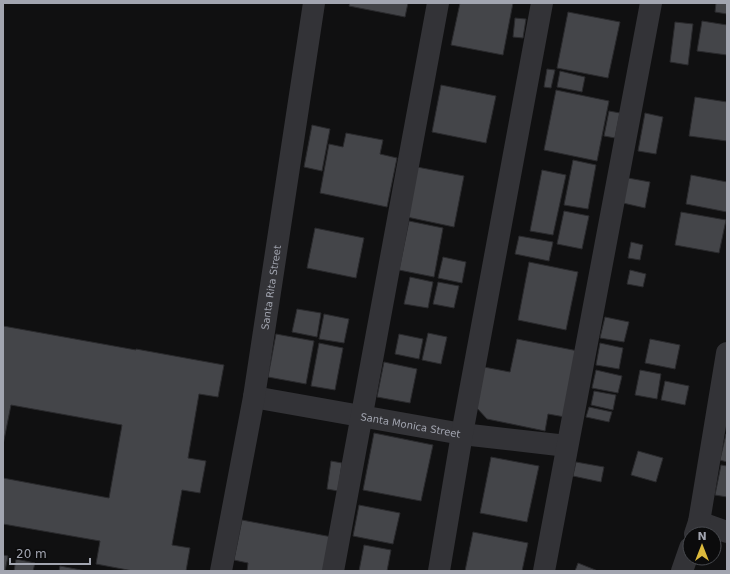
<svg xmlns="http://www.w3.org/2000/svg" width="730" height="574" viewBox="0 0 730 574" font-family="'DejaVu Sans',sans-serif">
<rect width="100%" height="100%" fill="#101011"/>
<path fill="#444549" stroke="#2a2a2d" d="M350,3H408L405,17L349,6Z
M460,3H513L503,55L451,45Z
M716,3H727V14L715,12Z
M568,12L620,22L608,78L557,68Z
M515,18L526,19L523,38L513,37Z
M702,21L727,25V55L697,51Z
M675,22L693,24L688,65L670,62Z
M547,69L555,70L551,88L544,87Z
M560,71L585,77L582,92L557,87Z
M441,85L496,96L486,143L432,132Z
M556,90L609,101L597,161L544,150Z
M695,97L727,102V141L689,136Z
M609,111L620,113L615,138L604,136Z
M645,113L663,117L656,154L638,151Z
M312,125L330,129L322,171L304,167Z
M346,133L383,140L380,154L397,158L387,207L320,193L329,144L343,147Z
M573,160L596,165L588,209L564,205Z
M417,167L464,176L454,227L407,217Z
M542,170L566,175L553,235L530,231Z
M691,175L727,182V212L686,204Z
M628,178L650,182L645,208L623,203Z
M564,211L589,216L582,249L557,244Z
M681,212L726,220L719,253L675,245Z
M409,221L443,228L434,277L399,270Z
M315,228L364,238L356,278L307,268Z
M519,236L553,242L549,261L515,254Z
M631,242L643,245L640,260L628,258Z
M443,257L466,262L462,283L438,278Z
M529,262L578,272L566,330L518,320Z
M630,270L646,274L643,287L627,284Z
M410,277L433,282L428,308L404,304Z
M438,282L459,286L454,308L433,304Z
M297,309L321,313L317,337L292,332Z
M324,314L349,319L344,343L319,339Z
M605,317L629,322L624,342L600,338Z
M3,326L136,350V349L224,365L218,397L199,394L188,458L206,461L200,493L182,490L172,545L190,548L186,571H133L96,564L100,541L3,524V478L109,498L122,425L11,405L3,445Z
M428,333L447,337L441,364L422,360Z
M276,334L314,341L306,384L268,377Z
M399,334L423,339L419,359L395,354Z
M517,339L578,351L565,417L548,414L545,431L487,419L476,407L484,367L510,372Z
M650,339L680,345L675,369L645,363Z
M319,343L343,348L335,390L311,386Z
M600,343L623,348L619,369L596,365Z
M384,362L417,369L410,403L377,397Z
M596,370L622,376L618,393L592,388Z
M640,370L661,374L657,399L635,395Z
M665,381L689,386L685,405L661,400Z
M594,391L616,395L613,410L591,405Z
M589,407L612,412L609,422L586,417Z
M374,433L433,445L421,501L363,490Z
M726,434H727V462L720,460Z
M638,451L663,458L656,482L631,475Z
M491,457L539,466L527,522L480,513Z
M331,461L342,463L338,491L327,489Z
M576,462L604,467L601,482L573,476Z
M721,465L727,466V497L715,495Z
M359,505L400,513L393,544L353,536Z
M242,520L332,537L325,571H247L248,563L234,560Z
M473,532L528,543L522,571H465Z
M364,545L391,550L387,571H359Z
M3,555L8,556L5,571H3Z
M16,559L35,563L33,571H14Z
M578,563L598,571H575Z
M60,566L86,571H59Z"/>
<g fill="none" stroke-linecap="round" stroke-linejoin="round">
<g stroke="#333337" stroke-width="22">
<path id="s1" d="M254,397L462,434L567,446"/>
<path d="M699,522L727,532"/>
<path d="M695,534L699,522L727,353"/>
<path id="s2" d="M221,571L254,397L314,3"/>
<path d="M333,571L438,3"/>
<path d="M439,571L462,434L542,3"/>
<path d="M544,571L651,3"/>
<path d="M682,571L690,548"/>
</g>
</g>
<g text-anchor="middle" stroke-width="3" stroke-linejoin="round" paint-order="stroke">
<g font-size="10" fill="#a2a5b0" stroke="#0b0b0c">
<text dy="4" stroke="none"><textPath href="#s2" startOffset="288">Santa Rita Street</textPath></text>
<text dy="4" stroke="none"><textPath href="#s1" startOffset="159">Santa Monica Street</textPath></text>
</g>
</g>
<rect width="730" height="574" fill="none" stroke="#a2a5b0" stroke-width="8"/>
<g transform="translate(702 546)"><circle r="19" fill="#0b0b0c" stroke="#47494e"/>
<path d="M0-3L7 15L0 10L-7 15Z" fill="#dcba3c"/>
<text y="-6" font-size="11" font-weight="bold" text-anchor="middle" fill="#a2a5b0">N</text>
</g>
<path d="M10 558v6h80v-6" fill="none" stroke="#a2a5b0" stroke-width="2"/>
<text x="16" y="558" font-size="12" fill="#a2a5b0" stroke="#0b0b0c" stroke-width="3" paint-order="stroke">20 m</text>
</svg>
